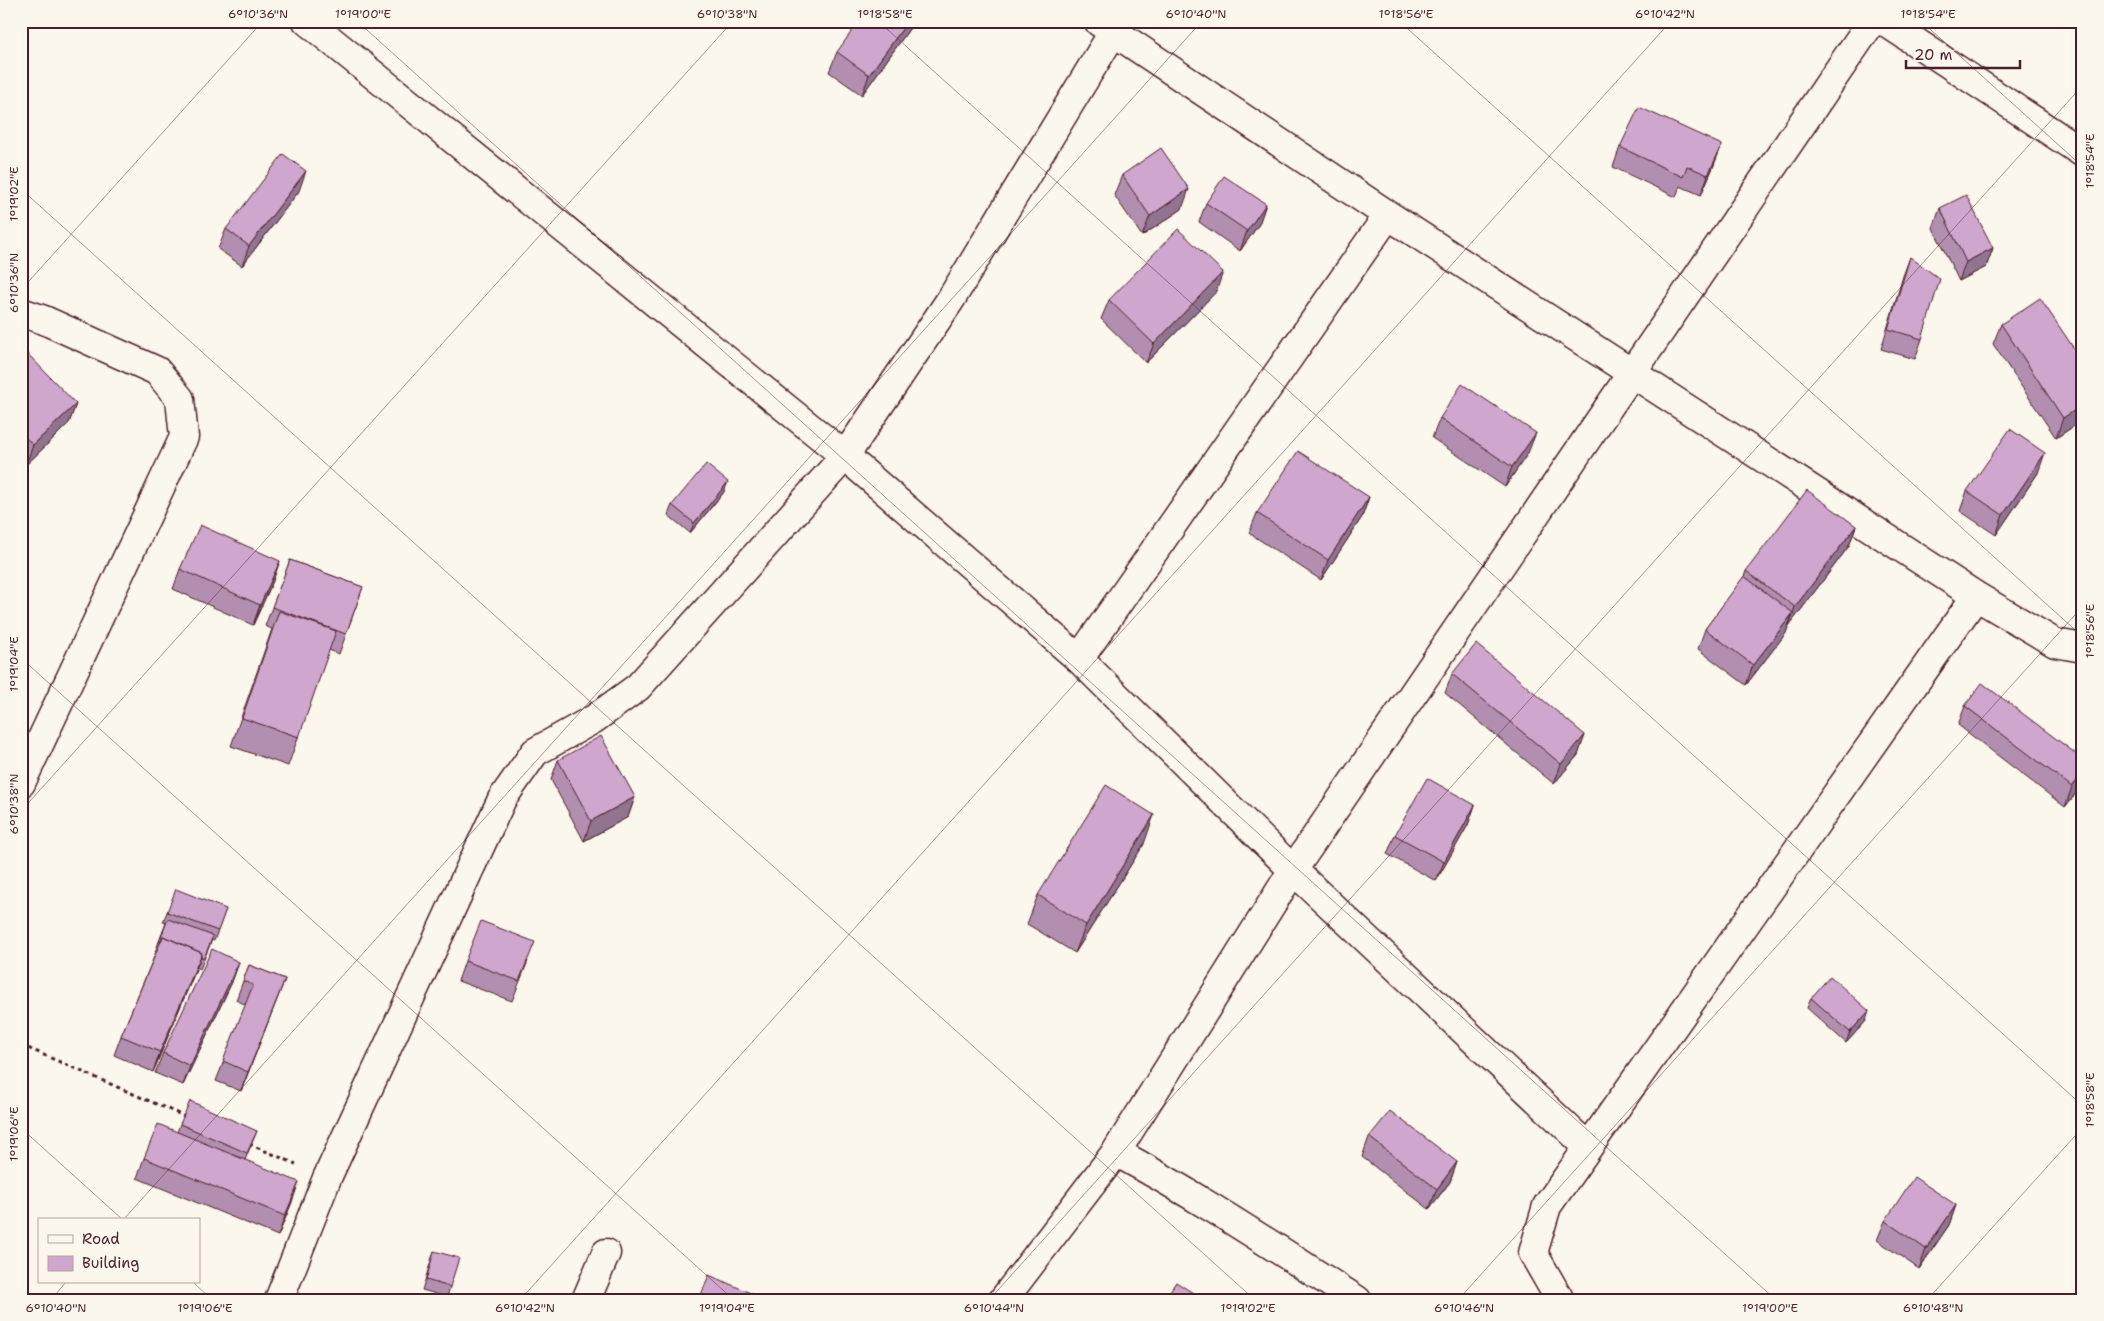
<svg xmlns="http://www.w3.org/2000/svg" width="2104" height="1321" viewBox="0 0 2104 1321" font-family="'Shantell Sans',sans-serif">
<rect width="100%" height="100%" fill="#fbf7ec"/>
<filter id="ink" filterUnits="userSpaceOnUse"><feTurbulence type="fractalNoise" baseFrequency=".02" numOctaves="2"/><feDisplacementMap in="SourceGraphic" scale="10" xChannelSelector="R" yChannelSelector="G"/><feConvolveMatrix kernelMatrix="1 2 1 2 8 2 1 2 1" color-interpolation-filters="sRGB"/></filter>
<g filter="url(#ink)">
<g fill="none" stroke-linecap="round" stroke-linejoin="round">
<g stroke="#4a1f2b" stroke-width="31">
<path id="minor" d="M307,21L845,456L1079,659L1293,870L1588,1147
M1884,21L2083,153
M1099,22L1388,215L1976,596L2055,643L2083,648
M21,312L44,320L157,371L180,399L184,437L21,783
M1079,659L1388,215
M1116,1152C1199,1197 1277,1249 1357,1300
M279,1300L327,1178L502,799L535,752L594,719L638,687L845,456L951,299L1120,21
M586,1300L606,1253
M1003,1300L1116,1152L1293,870L1872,21
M1560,1300L1533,1253L1547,1206L1976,596"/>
</g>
<path stroke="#4a1f2b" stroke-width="3" stroke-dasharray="4 4" stroke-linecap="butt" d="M21,1045L186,1117
M249,1144L296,1164"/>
<use href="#minor" stroke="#fbf7ec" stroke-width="28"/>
</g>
<path fill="#b28fb0" stroke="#4a1f2b" d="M915,21L862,95L829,72L837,52Z
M2083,87V106L2077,102Z
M1620,147L1714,165L1701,195L1680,186L1676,197L1613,167Z
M1122,175L1182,209L1142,236L1114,195Z
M299,191L242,266L218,249L226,229Z
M1206,203L1266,204L1259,224L1240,251L1199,222Z
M1940,208L1993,248L1986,267L1959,281L1933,228Z
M1910,257L1922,339L1915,359L1881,349L1903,276Z
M1216,292L1146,363L1101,319L1109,300Z
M2001,324L2083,362V420L2056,438L1993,344Z
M21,353L76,404L69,423L26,465L21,460Z
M1440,418L1528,453L1505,487L1432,438Z
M2038,473L1996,535L1960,511L1967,491Z
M724,492L690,533L668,515L672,505Z
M1369,497L1362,517L1321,580L1249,533L1257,513Z
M1856,526L1849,546L1788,627L1786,633L1746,685L1698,649L1705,629L1744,577L1746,571Z
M290,560L363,587L339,654L329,650L288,766L231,746L272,629L265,626Z
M180,569L273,581L253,625L173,589Z
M1452,674L1585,735L1578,755L1554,784L1445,693Z
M1965,706L2083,784L2065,807L1958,725Z
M558,760L635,797L628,817L584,841L551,780Z
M1475,805L1468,825L1436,881L1387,854L1395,835Z
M1144,844L1075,953L1027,924L1038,895Z
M226,909L214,941L212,940L200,969L197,967L153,1072L114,1055L121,1036L156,952H155L166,923L163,922L167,912Z
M465,961H528L512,1001L458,981Z
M239,962L232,982L183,1085L155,1073L163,1053Z
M249,965L285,979L241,1091L216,1081L246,1005L236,1000Z
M1811,998L1866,1021L1846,1043L1807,1008Z
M180,1124L257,1131L245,1160L292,1202L278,1236L137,1178L144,1158L177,1132Z
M1369,1137L1457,1162L1450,1182L1429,1209L1362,1157Z
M1956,1205L1949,1225L1919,1269L1877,1240L1885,1221Z
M434,1251L450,1287L447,1297L422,1290Z"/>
<path fill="#917490" stroke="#4a1f2b" d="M908,21H915L862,95L869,75Z
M1722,145L1714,165L1701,195L1708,175Z
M306,171L299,191L242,266L249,246Z
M1189,189L1182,209L1142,236L1150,216Z
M1266,204L1259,224L1240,251L1247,231Z
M1993,248L1986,267L1959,281L1966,262Z
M1223,272L1216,292L1146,363L1154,344Z
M76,404L69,423L26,465L33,445Z
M2083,405V420L2056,438L2063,418Z
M1536,433L1528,453L1505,487L1512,467Z
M2045,453L2038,473L1996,535L2003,515Z
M728,482L724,492L690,533L694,523Z
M1369,497L1362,517L1321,580L1328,560Z
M1856,526L1849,546L1788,627L1795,607Z
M280,561L273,581L253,625L260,605Z
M1793,613L1786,633L1746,685L1753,665Z
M1585,735L1578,755L1554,784L1561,764Z
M2083,773V784L2065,807L2072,787Z
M635,797L628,817L584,841L591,821Z
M1475,805L1468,825L1436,881L1444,862Z
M1154,815L1144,844L1075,953L1086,925Z
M202,953L195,972L153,1072L160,1052Z
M239,962L232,982L183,1085L190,1066Z
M285,979L277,999L241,1091L248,1072Z
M1869,1011L1866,1021L1846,1043L1850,1032Z
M1457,1162L1450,1182L1429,1209L1437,1189Z
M299,1182L292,1202L278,1236L285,1216Z
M1956,1205L1949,1225L1919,1269L1926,1249Z"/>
<path fill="#cfa6cd" stroke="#4a1f2b" d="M859,21H908L869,75L837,52Z
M1639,107L1722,145L1708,175L1687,166L1683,177L1620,147Z
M1161,148L1189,189L1150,216L1122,175Z
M283,154L306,171L249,246L226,229Z
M1224,176L1266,204L1247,231L1206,203Z
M1966,195L1993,248L1966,262L1940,208Z
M1178,229L1223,272L1154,344L1109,300Z
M1910,257L1940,279L1922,339L1888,329Z
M2040,298L2083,362V405L2063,418L2001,324Z
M24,350L76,404L33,445L21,433V353Z
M1462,384L1536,433L1512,467L1440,418Z
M2010,429L2045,453L2003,515L1967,491Z
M1298,451L1369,497L1328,560L1257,513Z
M706,464L728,482L694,523L672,505Z
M1807,490L1856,526L1795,607L1746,571Z
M200,525L280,561L260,605L180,569Z
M290,560L363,587L346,634L272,607Z
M1744,576L1793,613L1753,665L1705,629Z
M279,611L336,631L299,737L242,718Z
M1476,644L1585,735L1561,764L1452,674Z
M1982,683L2083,759V773L2072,787L1965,706Z
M601,736L635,797L591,821L558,760Z
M1427,778L1475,805L1444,862L1395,835Z
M1106,785L1154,815L1086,925L1038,895Z
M176,889L226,909L218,931L167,912Z
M168,919L213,936L204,958L201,957L202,953L163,936L161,942H159Z
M481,921L535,942L519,981L465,961Z
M163,936L202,953L160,1052L121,1036Z
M212,949L239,962L190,1066L163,1053Z
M249,965L285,979L248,1072L223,1061L253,985L243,981Z
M1830,976L1869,1011L1850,1032L1811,998Z
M190,1101L257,1131L247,1153L180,1124Z
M1390,1111L1457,1162L1437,1189L1369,1137Z
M158,1124L299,1182L285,1216L144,1158Z
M1914,1177L1956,1205L1926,1249L1885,1221Z
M434,1251L459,1258L450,1287L426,1280Z
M709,1275L767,1300H699Z
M1176,1282L1204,1300H1164Z"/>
</g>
<path fill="none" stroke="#4a1f2b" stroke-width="1" stroke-opacity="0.45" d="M357,21L1776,1300M878,21L2083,1106M1399,21L2083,637M1921,21L2083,167M21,189L1255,1300M21,290L263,21M21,658L734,1300M21,811L733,21M21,1128L123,1220M123,1220L1202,21M193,1282L212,1300M51,1300L66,1282M520,1300L1671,21M989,1300L2083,85M1458,1300L2083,606M1927,1300L2083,1127"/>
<rect width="2104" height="1321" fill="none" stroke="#fbf7ec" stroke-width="55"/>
<rect x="38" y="1218" width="162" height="65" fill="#fbf7ec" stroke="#b4a19f"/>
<rect x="48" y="1235" width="25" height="8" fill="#fbf7ec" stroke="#b4a19f"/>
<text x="82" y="1244" font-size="15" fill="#4a1f2b">Road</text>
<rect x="48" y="1256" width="25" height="15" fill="#cfa6cd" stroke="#b4a19f"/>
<text x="82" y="1268" font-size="15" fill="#4a1f2b">Building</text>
<path d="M1906 60v8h114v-8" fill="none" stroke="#4a1f2b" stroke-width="2.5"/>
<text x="1914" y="60" font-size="15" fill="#4a1f2b" stroke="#fbf7ec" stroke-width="4" paint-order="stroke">20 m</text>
<rect x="28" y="28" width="2048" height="1266" fill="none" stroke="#4a1f2b" stroke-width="2"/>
<g font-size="12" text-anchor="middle" fill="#4a1f2b">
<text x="258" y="18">6°10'36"N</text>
<text x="363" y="18">1°19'00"E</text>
<text x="727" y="18">6°10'38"N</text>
<text x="885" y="18">1°18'58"E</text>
<text x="1196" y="18">6°10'40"N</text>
<text x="1406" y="18">1°18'56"E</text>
<text x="1665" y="18">6°10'42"N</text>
<text x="1928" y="18">1°18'54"E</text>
<text transform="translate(2090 161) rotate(-90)" y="4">1°18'54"E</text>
<text transform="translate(14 194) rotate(-90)" y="4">1°19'02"E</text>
<text transform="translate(14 283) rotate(-90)" y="4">6°10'36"N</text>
<text transform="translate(2090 631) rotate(-90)" y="4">1°18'56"E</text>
<text transform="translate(14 664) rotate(-90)" y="4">1°19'04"E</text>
<text transform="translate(14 804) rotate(-90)" y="4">6°10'38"N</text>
<text transform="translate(2090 1100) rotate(-90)" y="4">1°18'58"E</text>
<text transform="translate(14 1134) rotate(-90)" y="4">1°19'06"E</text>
<text x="56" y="1312">6°10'40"N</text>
<text x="205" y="1312">1°19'06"E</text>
<text x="525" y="1312">6°10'42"N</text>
<text x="727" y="1312">1°19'04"E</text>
<text x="994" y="1312">6°10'44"N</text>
<text x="1248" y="1312">1°19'02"E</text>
<text x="1464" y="1312">6°10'46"N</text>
<text x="1770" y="1312">1°19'00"E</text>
<text x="1933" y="1312">6°10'48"N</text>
</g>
</svg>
